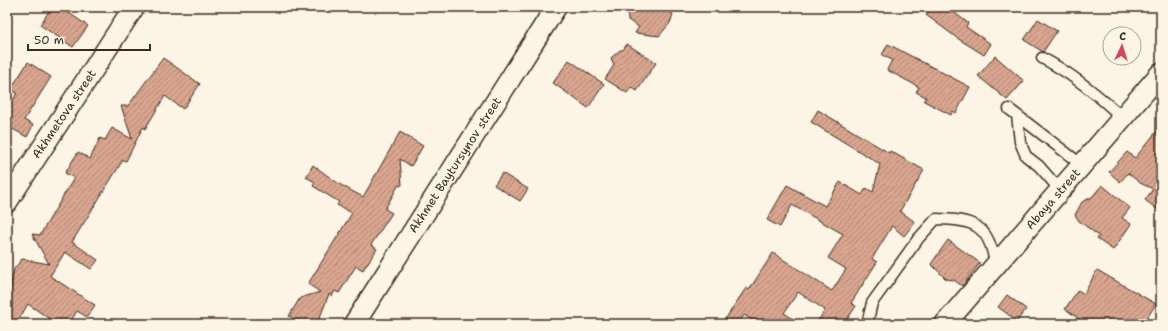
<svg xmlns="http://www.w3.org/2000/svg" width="1168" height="331" viewBox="0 0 1168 331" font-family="'Shantell Sans',sans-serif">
<defs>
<pattern id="building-hatch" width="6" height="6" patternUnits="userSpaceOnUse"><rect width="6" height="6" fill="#d9a58e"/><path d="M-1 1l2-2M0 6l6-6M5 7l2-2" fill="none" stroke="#b18773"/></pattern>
</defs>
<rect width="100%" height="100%" fill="#fcf5e5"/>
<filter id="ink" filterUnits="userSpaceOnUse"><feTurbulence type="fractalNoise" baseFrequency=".025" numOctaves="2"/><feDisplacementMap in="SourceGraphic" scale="8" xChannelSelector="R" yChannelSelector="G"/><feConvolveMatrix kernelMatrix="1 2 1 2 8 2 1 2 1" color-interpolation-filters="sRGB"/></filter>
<g filter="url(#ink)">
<path fill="url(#building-hatch)" stroke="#3b2a1e" d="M52,7H60L88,26L73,47L40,25Z
M627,7H662L673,14L670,23L659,36L635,33L639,27L628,20Z
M932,7H947L968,23L966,27L991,44L984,55L957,38L926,15Z
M1038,19L1057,31L1043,52L1024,40Z
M627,44L656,63L637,91L631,87L627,93L605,79L614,65L611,58L620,50H623Z
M888,44L970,87L956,113L953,111L951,115L924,101L926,97L916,92L919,87L887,70L892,60L882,55Z
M995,56L1024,81L1007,100L978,76Z
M163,58L200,84L183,109L165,96L145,129L143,127L126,161L123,160L72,242L98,260L91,269L65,252L50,276L95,305L87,317L77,311L69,324H57L28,304L16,324H13L7,320V294L9,295L14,269L22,259L49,264L32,234L40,235L74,178L65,173L78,152L90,159L100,138L105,140L112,128L132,139L121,106H128Z
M569,60L604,84L588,108L553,83Z
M28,62L51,77L24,120L33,125L27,137L7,126V111L17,93L11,89Z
M818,110L889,153L890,151L924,170L900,211L915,222L904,236L892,226L872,259L877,262L851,303L856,306L844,324H816L825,310L798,292L784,313L801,324H759L744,315L738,324H722L746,288L749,290L773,253L832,291L846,269L828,258L843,234L792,205L780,227L767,220L787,185L825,206L840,182L862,195L866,188L873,192L880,164L811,122Z
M1161,126V212L1145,200L1153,189L1140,183L1128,173L1120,182L1109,172L1127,152L1135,158Z
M400,132L423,146L411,166L400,159L402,185L398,186L385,209L392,213L371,245L377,249L363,270L356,266L339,293L335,291L332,296L329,294L320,317L315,324H303L289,316L300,298L320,292L308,284L352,213L337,205L339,202L313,186L315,182L306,177L313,165L339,184L363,197Z
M502,173L528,189L520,201L494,185Z
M1102,185L1130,208L1122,218L1131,224L1113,250L1097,239L1099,236L1079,221L1075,215L1082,202L1092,197Z
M948,240L980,263L962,286L954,280L946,279L931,264Z
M1097,270L1156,304L1143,324H1087L1065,309L1078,290L1084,294Z
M1007,295L1026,309L1017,321L998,307Z"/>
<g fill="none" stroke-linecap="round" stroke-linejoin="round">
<g stroke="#3b2a1e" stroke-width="13">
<path id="service" d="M1042,58C1069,72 1092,90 1115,111L1116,124
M1009,109L1082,165
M1017,115L1020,142L1026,156L1039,166L1060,190
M867,324L872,303L918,239L936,219C973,219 990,225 995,265"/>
</g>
<g stroke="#3b2a1e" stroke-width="23">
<path id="minor" d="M7,202L134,7
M354,324L556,7
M945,324L1161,73"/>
</g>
<use href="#service" stroke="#fcf5e5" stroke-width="10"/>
<use href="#minor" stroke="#fcf5e5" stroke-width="20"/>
</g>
</g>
<g text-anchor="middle" stroke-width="3" stroke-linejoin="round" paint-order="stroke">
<g font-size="12" fill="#3b2a1e" stroke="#fcf5e5">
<text transform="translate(64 114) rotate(-56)" y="4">Akhmetova street</text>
<text transform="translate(455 165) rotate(-57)" y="4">Akhmet Baytursynov street</text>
<text transform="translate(1053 199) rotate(-49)" y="4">Abaya street</text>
</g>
</g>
<rect width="1168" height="331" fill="none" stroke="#fcf5e5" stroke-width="24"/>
<rect x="12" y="12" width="1144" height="307" fill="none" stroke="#3b2a1e" stroke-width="1.5" filter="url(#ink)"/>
<g transform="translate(1122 46) rotate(4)"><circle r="19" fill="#fcf5e5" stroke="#afa495"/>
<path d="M0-3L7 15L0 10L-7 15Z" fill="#d1495b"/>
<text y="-6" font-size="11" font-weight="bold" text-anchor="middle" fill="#3b2a1e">С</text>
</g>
<path d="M28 44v6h122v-6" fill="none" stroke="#3b2a1e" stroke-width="2"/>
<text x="34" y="44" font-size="12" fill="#3b2a1e" stroke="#fcf5e5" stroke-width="3" paint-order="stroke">50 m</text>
</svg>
